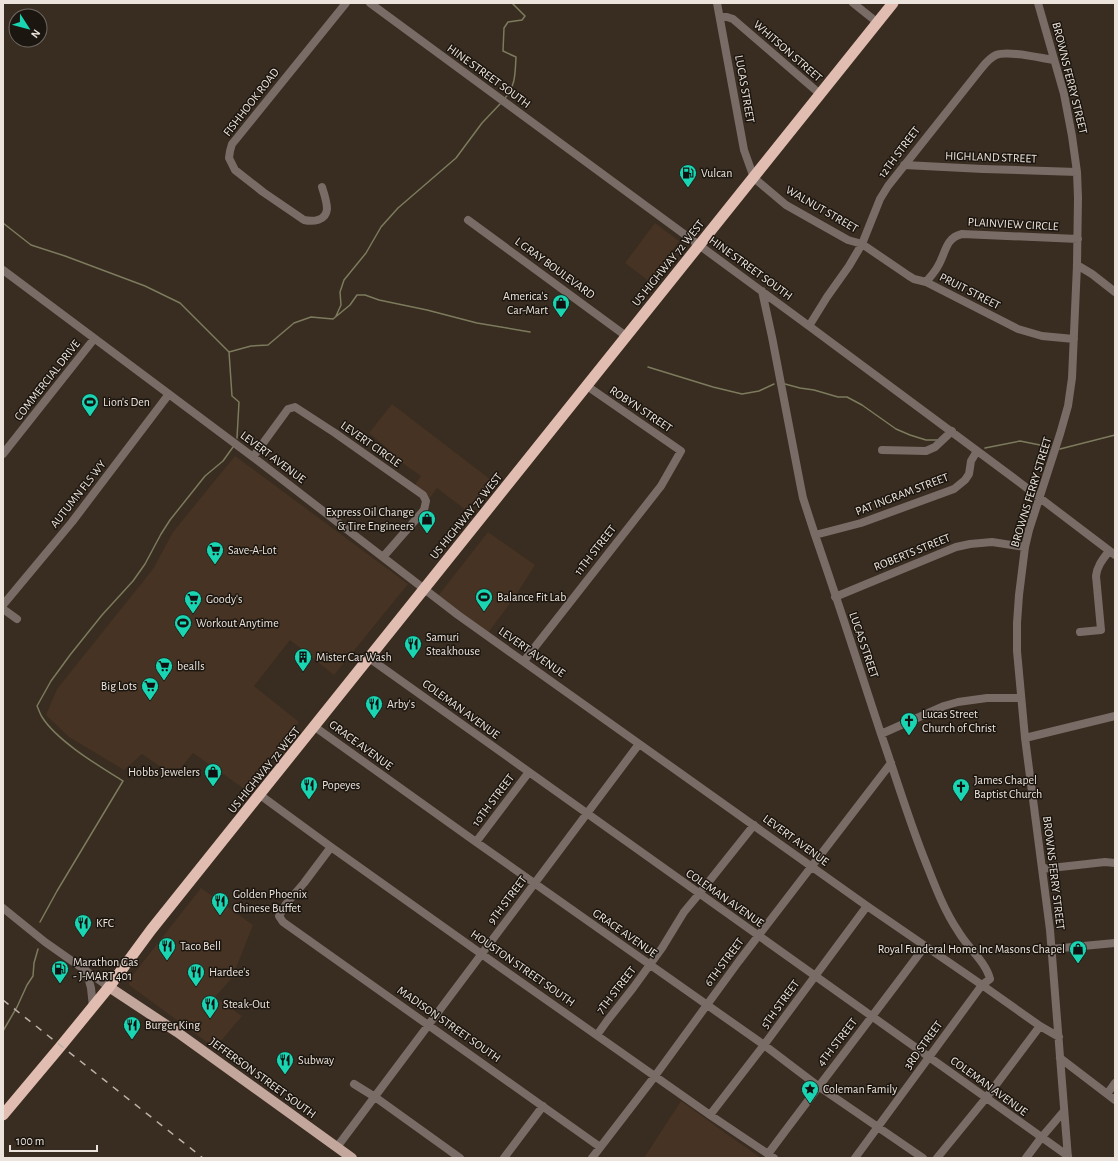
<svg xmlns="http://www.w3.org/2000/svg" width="1118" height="1161" viewBox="0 0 1118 1161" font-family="'Alegreya Sans',sans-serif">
<rect width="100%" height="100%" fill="#392c20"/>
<path fill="#463323" d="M655,223L679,241L650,282L625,263Z
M392,404L491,480L467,511L437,488L429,499L413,488L421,476L401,462L387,448L369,433Z
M235,456L408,584L334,675L290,640L254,686L299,722L246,790L193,753L174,776L142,754L124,770L69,737L46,715L57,689L153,569L173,532Z
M488,532L535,565L516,595L488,633L438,596Z
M201,888L253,925L232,978L215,997L242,1016L215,1048L129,985V980Z
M681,1101L728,1135L761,1158H644Z"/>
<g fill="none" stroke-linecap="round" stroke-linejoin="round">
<path stroke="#7c7b5d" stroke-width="1.5" d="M505,98C516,86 515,72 516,57L503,51L504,28L508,22L522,20L525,16L512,3
M3,223L31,245L65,256L145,286L180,303L229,352L232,396L239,402L237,438
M336,316L341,305L340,292L344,280L366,253L381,227L398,208L456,158L482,123L500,104
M229,352L251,346L268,345L294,323L311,317L333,319L350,305L357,295H365L379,300L427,310L477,323L530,332
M648,367L713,387L742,394L759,391L774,384
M785,384L800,388L814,390L838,397H847L862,405L896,429L910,435L926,440H937
M985,448L1020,441L1050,447
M1060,449L1115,435
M40,922L57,891L123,781C99,766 57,741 42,717C40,714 39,710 37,706L51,681L70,655L102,615L133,581L145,564L161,534L170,520L205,476L223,461L233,447
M3,1031L17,1007L27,985L33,976L34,963L38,949"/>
<path stroke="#796b66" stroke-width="8" d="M370,3L809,326L1011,476L1115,555
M717,3L744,150L754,178L786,205L848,240L862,244L909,276L914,279L926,282L1018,329L1042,336L1074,339
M853,3L878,23
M1038,3L1064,94L1072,136L1077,172L1078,198L1077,265L1072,378L1068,406L1060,434L1029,530L1025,547L1019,595L1017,623V651L1025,738L1050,930L1068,1158
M720,17H727L733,19L820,94
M904,165L983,169L1077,172
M322,187C324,193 327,204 327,209C326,221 313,222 304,220L263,192L235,170L229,158L230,151L232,144L237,138L346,3
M468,220L626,336
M1077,265L1092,274L1115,292
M3,270L253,457L458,615L867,906L982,985L1040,1026L1059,1037
M926,282C930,277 935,272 938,266C946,253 945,238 962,234L1078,239
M762,291L772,337L800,483L803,498L815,535C838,601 859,667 881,734C896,777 909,821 926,863C935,886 944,910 958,931C967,947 986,962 990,979L982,985L855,1158
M809,326L827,297L849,266L862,244L880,199L888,186L980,70C984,65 989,58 996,55C1008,50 1040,58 1054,60
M882,450L926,451L935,447L952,431
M3,454L94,339
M253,457L288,409L295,407L335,433L423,495L426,501L424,510L383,557
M815,535L861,523L954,489L965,480L969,474L971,461L977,451
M835,597L956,547L970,544L992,542L1025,547
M3,605L72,522L169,394
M3,609L17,619
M1080,632L1101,630L1096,576C1097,566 1103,559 1109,551
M369,658L1068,1156
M524,661L661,486L681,451L587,386
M315,727L476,842L764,1045L818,1086L923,1158
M881,734L944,706L958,702L987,698H1021
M1025,738L1115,716
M260,795L331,847L504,970L710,1115L774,1158
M476,842L529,772
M331,847L304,883L286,904L279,916L283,922L600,1147
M1042,869L1105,862L1115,863
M3,908L45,942L109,987
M1051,949L1115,943
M86,970L91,988L93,1007
M597,1035L607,1021L633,988L662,948L684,912L699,894L754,825
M1060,1058L1115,1100
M354,1084L375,1097L460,1158
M1107,1094L1115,1083
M710,1115L764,1045L867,906
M337,1147L639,744
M768,1154C820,1084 873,1016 925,946
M504,1158L543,1106
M592,1158L655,1076L739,961L891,763
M937,1158L986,1098L1040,1026
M1026,1158L1041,1138L1064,1111"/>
<path stroke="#c3a69c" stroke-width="10" d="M109,987L177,1032L352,1158"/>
<path stroke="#e1bdb1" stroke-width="11" d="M3,1115L60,1047L109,987L151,930L893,3"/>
<path stroke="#bbb2a9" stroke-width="1.5" stroke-dasharray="7 7" stroke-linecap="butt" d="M3,1000L203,1158"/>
</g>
<defs>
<g id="fuel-pin" transform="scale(0.9)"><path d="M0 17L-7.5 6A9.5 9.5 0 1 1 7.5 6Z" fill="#1ad5b2" stroke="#1c1610"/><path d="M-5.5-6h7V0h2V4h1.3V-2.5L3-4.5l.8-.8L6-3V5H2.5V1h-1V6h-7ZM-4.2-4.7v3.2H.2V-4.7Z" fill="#111"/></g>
<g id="shop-pin" transform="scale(0.9)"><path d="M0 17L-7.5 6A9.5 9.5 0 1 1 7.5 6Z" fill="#1ad5b2" stroke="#1c1610"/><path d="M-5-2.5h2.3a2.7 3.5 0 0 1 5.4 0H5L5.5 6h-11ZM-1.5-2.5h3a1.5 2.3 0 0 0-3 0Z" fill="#111"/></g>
<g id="stadium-pin" transform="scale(0.9)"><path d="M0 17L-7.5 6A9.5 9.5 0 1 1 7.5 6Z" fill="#1ad5b2" stroke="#1c1610"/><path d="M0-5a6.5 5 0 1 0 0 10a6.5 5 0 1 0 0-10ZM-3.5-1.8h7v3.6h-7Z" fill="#111"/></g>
<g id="supermarket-pin" transform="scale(0.9)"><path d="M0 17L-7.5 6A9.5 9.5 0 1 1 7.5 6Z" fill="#1ad5b2" stroke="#1c1610"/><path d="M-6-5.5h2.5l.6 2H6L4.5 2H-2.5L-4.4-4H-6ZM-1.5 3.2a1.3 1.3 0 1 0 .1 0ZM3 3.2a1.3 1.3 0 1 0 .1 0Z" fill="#111"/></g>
<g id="restaurant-pin" transform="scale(0.9)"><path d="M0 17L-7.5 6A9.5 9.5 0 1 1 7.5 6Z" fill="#1ad5b2" stroke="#1c1610"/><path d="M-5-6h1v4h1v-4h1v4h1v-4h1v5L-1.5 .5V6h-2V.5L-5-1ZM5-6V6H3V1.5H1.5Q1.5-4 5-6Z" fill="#111"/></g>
<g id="building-pin" transform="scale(0.9)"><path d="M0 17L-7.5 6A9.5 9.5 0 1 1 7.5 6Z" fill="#1ad5b2" stroke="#1c1610"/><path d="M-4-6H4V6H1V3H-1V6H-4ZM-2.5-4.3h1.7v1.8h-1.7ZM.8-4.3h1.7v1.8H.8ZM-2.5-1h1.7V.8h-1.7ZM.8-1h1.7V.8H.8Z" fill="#111"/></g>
<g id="church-pin" transform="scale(0.9)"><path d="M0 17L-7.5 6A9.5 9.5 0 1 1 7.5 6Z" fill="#1ad5b2" stroke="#1c1610"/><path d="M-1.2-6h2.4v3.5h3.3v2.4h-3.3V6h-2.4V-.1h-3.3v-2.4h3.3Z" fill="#111"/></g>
<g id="sight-pin" transform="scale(0.9)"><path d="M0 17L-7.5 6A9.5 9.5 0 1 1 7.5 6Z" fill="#1ad5b2" stroke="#1c1610"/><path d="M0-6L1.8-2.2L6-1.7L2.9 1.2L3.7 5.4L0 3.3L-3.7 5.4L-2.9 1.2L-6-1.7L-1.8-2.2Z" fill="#111"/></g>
</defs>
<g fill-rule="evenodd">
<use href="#fuel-pin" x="688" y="173"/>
<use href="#shop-pin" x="561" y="303"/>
<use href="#stadium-pin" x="90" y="402"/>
<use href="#shop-pin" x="427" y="519"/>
<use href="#supermarket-pin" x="215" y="550"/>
<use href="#stadium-pin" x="484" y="597"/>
<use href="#supermarket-pin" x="193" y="599"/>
<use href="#stadium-pin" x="183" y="623"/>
<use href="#restaurant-pin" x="413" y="644"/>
<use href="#building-pin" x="303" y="657"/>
<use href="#supermarket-pin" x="164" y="666"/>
<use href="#supermarket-pin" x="150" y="686"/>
<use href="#restaurant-pin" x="374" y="704"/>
<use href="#church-pin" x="909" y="721"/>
<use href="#shop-pin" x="213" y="772"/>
<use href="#restaurant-pin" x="309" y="785"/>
<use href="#church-pin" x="961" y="787"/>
<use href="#restaurant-pin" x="220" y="901"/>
<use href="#restaurant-pin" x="83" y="923"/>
<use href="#restaurant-pin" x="167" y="946"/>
<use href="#shop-pin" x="1078" y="949"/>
<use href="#fuel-pin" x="60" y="969"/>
<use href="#restaurant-pin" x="196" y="972"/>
<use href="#restaurant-pin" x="210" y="1004"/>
<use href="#restaurant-pin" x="132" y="1025"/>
<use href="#restaurant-pin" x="285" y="1060"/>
<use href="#sight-pin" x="810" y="1089"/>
</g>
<g text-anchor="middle" stroke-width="3" stroke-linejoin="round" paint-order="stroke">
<g font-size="12" fill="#ece4dc" stroke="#1c1610">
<text transform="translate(788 51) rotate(41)" y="4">WHITSON STREET</text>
<text transform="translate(489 76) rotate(36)" y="4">HINE STREET SOUTH</text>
<text transform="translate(1070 78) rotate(76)" y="4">BROWNS FERRY STREET</text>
<text transform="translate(745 89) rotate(80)" y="4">LUCAS STREET</text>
<text transform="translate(251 102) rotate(-52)" y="4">FISHHOOK ROAD</text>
<text transform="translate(899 152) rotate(-53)" y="4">12TH STREET</text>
<text transform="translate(991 157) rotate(2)" y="4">HIGHLAND STREET</text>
<text transform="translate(822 209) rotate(30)" y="4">WALNUT STREET</text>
<text transform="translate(1013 224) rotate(3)" y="4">PLAINVIEW CIRCLE</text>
<text transform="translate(668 263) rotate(-51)" y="4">US HIGHWAY 72 WEST</text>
<text transform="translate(555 268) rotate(36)" y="4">L GRAY BOULEVARD</text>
<text transform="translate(751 268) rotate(36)" y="4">HINE STREET SOUTH</text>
<text transform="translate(970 291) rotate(27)" y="4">PRUIT STREET</text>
<text transform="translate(47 380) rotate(-52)" y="4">COMMERCIAL DRIVE</text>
<text transform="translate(641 409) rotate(34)" y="4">ROBYN STREET</text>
<text transform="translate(371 444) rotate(35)" y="4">LEVERT CIRCLE</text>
<text transform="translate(273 457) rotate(37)" y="4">LEVERT AVENUE</text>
<text transform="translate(1031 492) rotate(-73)" y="4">BROWNS FERRY STREET</text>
<text transform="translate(78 494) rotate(-52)" y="4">AUTUMN FLS WY</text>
<text transform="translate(902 494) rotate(-21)" y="4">PAT INGRAM STREET</text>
<text transform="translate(466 516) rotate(-51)" y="4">US HIGHWAY 72 WEST</text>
<text transform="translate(595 550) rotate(-52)" y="4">11TH STREET</text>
<text transform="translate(912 552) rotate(-22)" y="4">ROBERTS STREET</text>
<text transform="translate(864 645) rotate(71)" y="4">LUCAS STREET</text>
<text transform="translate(532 652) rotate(35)" y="4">LEVERT AVENUE</text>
<text transform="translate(461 709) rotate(36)" y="4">COLEMAN AVENUE</text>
<text transform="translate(361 745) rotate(36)" y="4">GRACE AVENUE</text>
<text transform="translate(264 770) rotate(-51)" y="4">US HIGHWAY 72 WEST</text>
<text transform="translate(493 800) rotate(-53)" y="4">10TH STREET</text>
<text transform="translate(796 840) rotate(36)" y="4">LEVERT AVENUE</text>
<text transform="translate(1054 873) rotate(83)" y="4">BROWNS FERRY STREET</text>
<text transform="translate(725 898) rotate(35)" y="4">COLEMAN AVENUE</text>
<text transform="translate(507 900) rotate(-53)" y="4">9TH STREET</text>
<text transform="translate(625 933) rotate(35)" y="4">GRACE AVENUE</text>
<text transform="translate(724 962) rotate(-53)" y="4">6TH STREET</text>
<text transform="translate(523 968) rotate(35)" y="4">HOUSTON STREET SOUTH</text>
<text transform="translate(616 990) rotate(-52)" y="4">7TH STREET</text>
<text transform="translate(780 1004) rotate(-54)" y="4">5TH STREET</text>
<text transform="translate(449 1024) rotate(35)" y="4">MADISON STREET SOUTH</text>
<text transform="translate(837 1042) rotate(-52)" y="4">4TH STREET</text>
<text transform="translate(923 1045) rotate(-54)" y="4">3RD STREET</text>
<text transform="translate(263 1078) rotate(36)" y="4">JEFFERSON STREET SOUTH</text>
<text transform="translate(989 1086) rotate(36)" y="4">COLEMAN AVENUE</text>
</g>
<g font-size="12" fill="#ece4dc" stroke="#1c1610" text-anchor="start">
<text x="701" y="177">Vulcan</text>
<text x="548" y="300" text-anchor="end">America's<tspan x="548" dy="14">Car-Mart</tspan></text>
<text x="103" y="406">Lion's Den</text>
<text x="414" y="516" text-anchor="end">Express Oil Change<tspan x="414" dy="14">&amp; Tire Engineers</tspan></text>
<text x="228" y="554">Save-A-Lot</text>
<text x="497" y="601">Balance Fit Lab</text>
<text x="206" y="603">Goody's</text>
<text x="196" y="627">Workout Anytime</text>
<text x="426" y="641">Samuri<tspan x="426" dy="14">Steakhouse</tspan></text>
<text x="316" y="661">Mister Car Wash</text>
<text x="177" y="670">bealls</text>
<text x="137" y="690" text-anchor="end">Big Lots</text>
<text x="387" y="708">Arby's</text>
<text x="922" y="718">Lucas Street<tspan x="922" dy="14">Church of Christ</tspan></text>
<text x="200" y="776" text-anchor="end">Hobbs Jewelers</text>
<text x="974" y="784">James Chapel<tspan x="974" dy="14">Baptist Church</tspan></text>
<text x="322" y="789">Popeyes</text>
<text x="233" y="898">Golden Phoenix<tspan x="233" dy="14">Chinese Buffet</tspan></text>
<text x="96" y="927">KFC</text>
<text x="180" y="950">Taco Bell</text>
<text x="1065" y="953" text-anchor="end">Royal Funderal Home Inc Masons Chapel</text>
<text x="73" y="966">Marathon Gas<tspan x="73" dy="14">- J-MART 401</tspan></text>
<text x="209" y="976">Hardee's</text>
<text x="223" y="1008">Steak-Out</text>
<text x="145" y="1029">Burger King</text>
<text x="298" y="1064">Subway</text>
<text x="823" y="1093">Coleman Family</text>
</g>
</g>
<rect width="1118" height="1161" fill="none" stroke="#ece4dc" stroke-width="8"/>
<g transform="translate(28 28) rotate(126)"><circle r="19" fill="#1c1610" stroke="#6f6862"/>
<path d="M0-3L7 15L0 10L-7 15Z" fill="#1ad5b2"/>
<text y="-6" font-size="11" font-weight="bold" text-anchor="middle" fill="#ece4dc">N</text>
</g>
<path d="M10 1145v6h87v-6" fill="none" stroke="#ece4dc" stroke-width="2"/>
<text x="16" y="1145" font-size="12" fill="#ece4dc" stroke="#1c1610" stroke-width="3" paint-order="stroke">100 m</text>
</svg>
